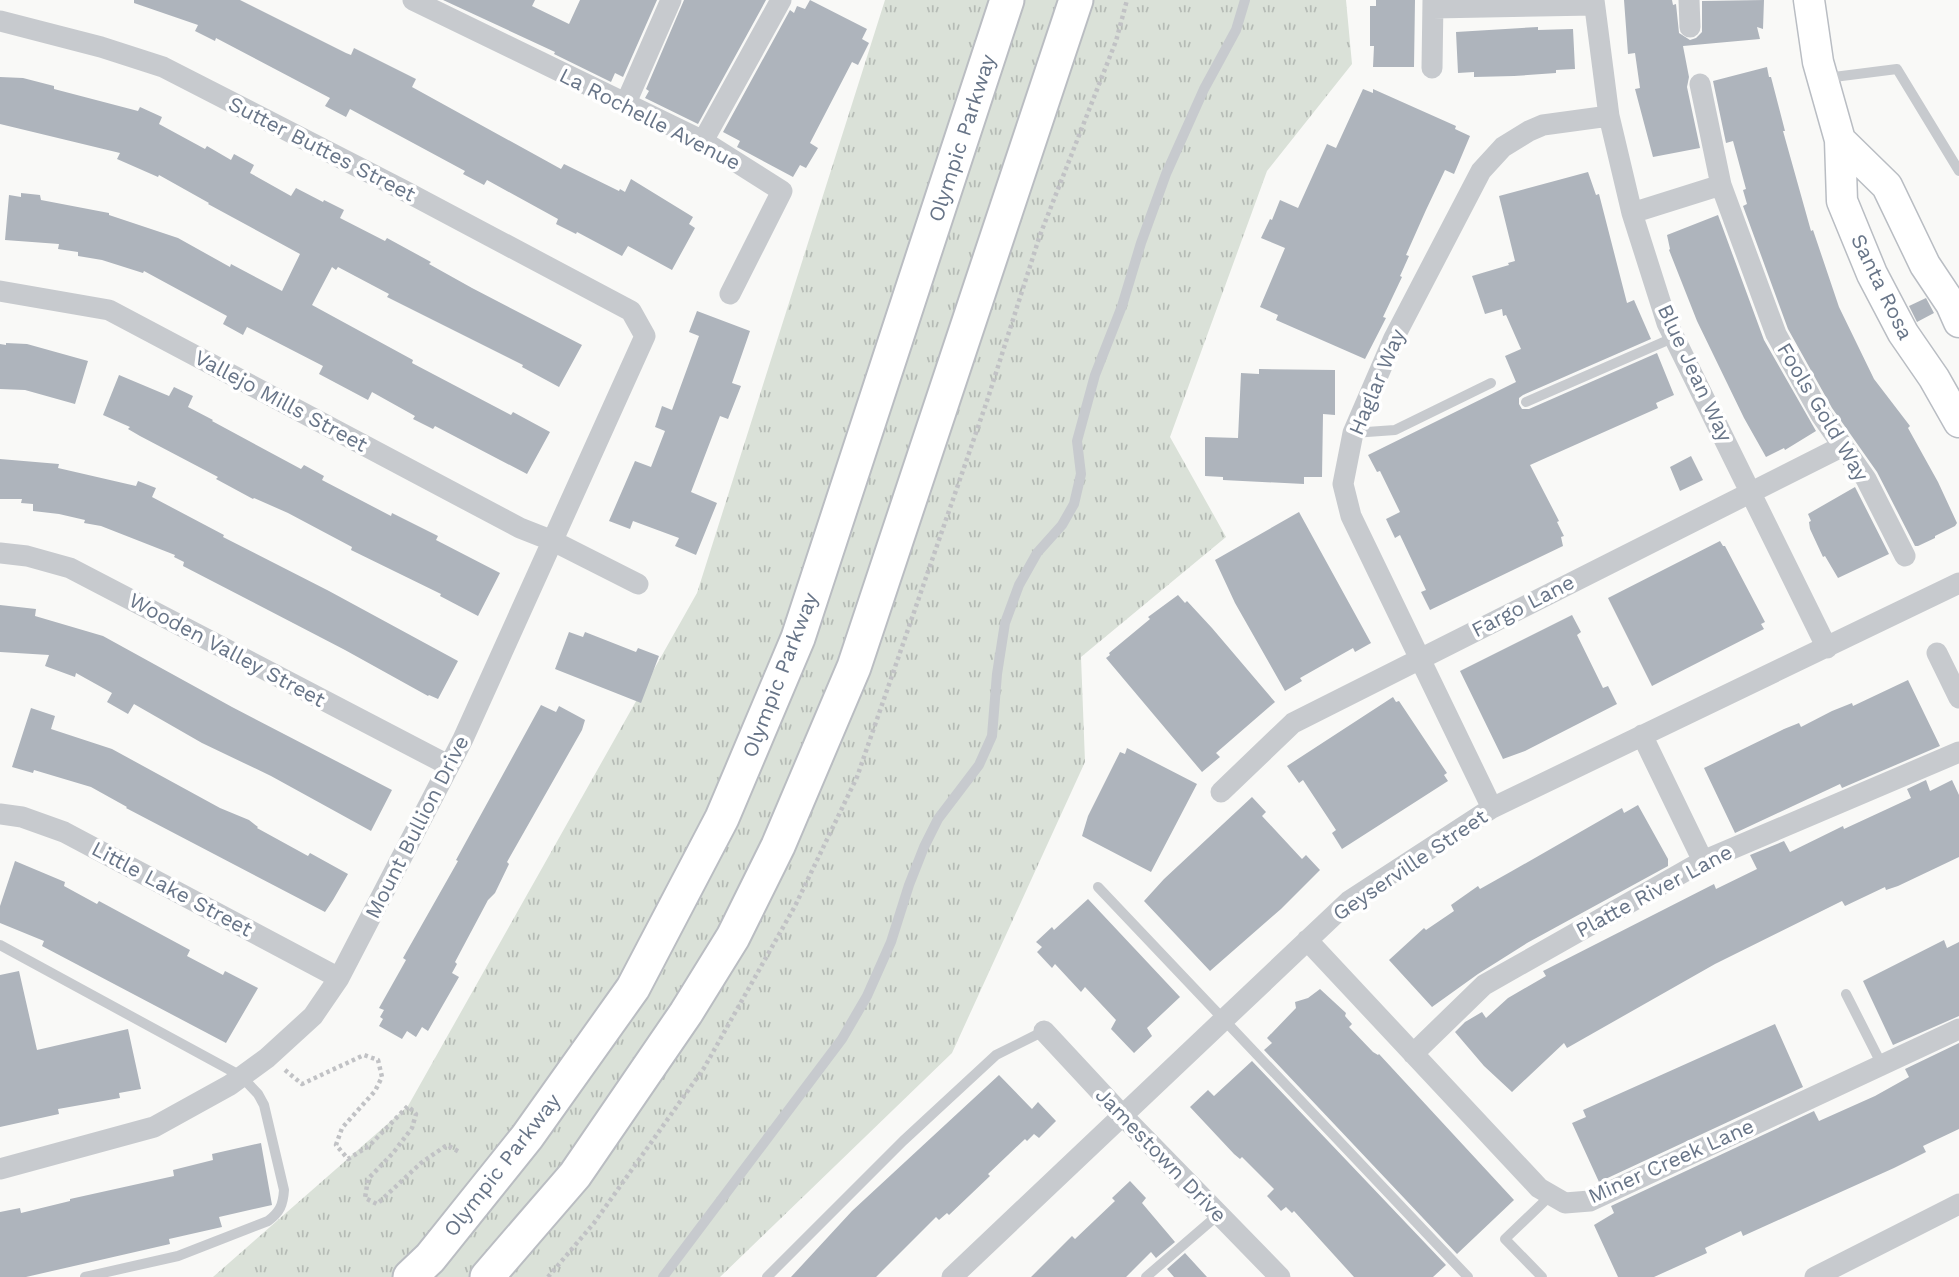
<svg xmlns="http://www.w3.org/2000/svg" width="1959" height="1277" viewBox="0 0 1959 1277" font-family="'Work Sans',sans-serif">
<defs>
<pattern id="grass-tufts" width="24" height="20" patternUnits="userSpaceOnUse" patternTransform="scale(1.75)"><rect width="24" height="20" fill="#dae1d8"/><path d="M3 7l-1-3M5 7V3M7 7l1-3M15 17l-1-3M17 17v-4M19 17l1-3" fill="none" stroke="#b5bbb5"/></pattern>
</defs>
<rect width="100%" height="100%" fill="#f9f9f7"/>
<path fill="url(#grass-tufts)" d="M885,0H1346L1352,64L1267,171L1170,437L1226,537L1081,657L1085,762L952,1053L720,1277H213L408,1106L697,593Z"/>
<path fill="#aeb4bc" d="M134,0H240L346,53L351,55L354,48L416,79L412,87L561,169L564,164L619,191L620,189L625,192L631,179L693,217L689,224L695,228L672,270L628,246L622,256L577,232L576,234L556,224L558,219L487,180L484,185L463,174L465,171L350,109L346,117L325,106L330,98L216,38L215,41L195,31L198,25L134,3Z
M443,0H535L532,6L569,24L580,0H657L623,77L615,73L611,82L554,54L555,52Z
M684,0H766L698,124L645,98L649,91L646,89Z
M810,0L867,29L862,39L869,43L858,65L852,62L810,143L818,148L806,168L800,165L793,177L737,147L740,141L723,132L790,10L794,13L797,6L805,9Z
M1376,0H1415L1414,67H1373L1374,46H1370V6H1376Z
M1624,0H1672L1673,5L1676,4L1679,33L1690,40L1696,38L1702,32V1L1764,0L1763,29L1757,27L1760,39L1683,46L1689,77L1687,87L1700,148L1653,157L1635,89L1640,88L1635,53L1628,54Z
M1538,27V30L1573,29L1575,69L1556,70V73L1514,76L1474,77V72L1458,73L1456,32Z
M1767,67L1769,77H1771L1785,131H1783L1811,231L1813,230L1839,307L1874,379L1910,426L1908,428L1938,482L1957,523L1955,526L1935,536V538L1918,546H1915L1877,472L1832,408L1788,329L1743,206L1747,204L1743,190L1746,189L1733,141L1726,143L1713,81Z
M0,77L23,78L54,86V89L138,111L140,107L162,117L159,124L205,149L207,146L231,160L234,154L254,165L250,173L291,196L296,188L323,202L324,200L344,210L340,218L385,241L387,238L431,262L429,264L472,288L582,345L559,387L522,367L523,365L387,297L389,294L338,267L336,270L332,267L312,305L413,360L412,363L511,415L513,412L550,432L527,474L435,426L433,429L413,419L415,416L372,392L368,400L319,374L323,366L247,327L243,335L223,324L227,316L144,271L143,273L102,260L78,256V252L58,249L59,244L5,240L9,195L21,197V193L40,195L41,200L109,213V215L178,238L230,267L231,264L282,291L300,254L208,204L209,203L159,175L158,177L117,159L120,153L0,124Z
M1363,89L1373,93V89L1456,126L1455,129L1470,136L1454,174L1445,170L1426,210L1406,255L1409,256L1400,276L1402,277L1383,317L1386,318L1365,359L1276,320L1278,315L1260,307L1285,248L1261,238L1270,219L1272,220L1280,200L1298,208L1327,144L1336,148Z
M1588,172L1596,195L1599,194L1627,303L1634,300L1651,339L1523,395L1519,398V404L1522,409H1529L1657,353L1674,395L1656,403L1658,408L1530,465L1559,521L1557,522L1564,536L1561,537L1563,546L1430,610L1421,592L1426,590L1400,535L1395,538L1386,519L1400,512L1380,471L1377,472L1368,455L1516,382L1505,356L1521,349L1506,315L1503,316L1502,309L1485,314L1472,276L1509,265L1508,263L1515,261L1499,196Z
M1718,215L1764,340L1816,431L1785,450L1784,448L1766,457L1744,418L1697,321L1669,250L1670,249L1667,235Z
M1926,298L1934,313L1917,322L1909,306Z
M697,311L750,331L732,383L741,386L728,419L720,416L691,492L717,503L696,555L675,546L679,538L633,521L630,529L609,521L635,461L651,467L665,431L655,427L662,406L672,410L699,336L689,332Z
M6,343L27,344L88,361L75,404L25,390L0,389V344L6,345Z
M1259,369L1335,370V415L1323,414L1322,477H1304V484L1223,480V477L1205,476V437L1238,438L1241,373L1259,374Z
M119,375L169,396L174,387L193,396L188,407L213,420L212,421L301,469L304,465L324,476L322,480L391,516L392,513L438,536L436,540L500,573L478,616L440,596L441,594L351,550L352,547L288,513L254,498L253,499L216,479L218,477L140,436L128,429L130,427L103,415Z
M1691,456L1703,480L1680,491L1670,467Z
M0,459L59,464L58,468L136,486L138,481L156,488L152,497L224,535L223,537L329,591L458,661L438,699L429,695L428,696L345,650L183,566L184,562L174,557L175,555L101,526L84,523L85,520L59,514L33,511V504L21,503L22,499H0Z
M1855,487L1889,554L1838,578L1825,556L1823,557L1810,529L1809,522L1811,521L1808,514Z
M1299,512L1371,643L1355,652L1353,648L1300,678L1302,681L1285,691L1235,603L1215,560Z
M1720,541L1723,546H1725L1765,622L1761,624L1764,629L1652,686L1608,598Z
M1178,595L1185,603L1187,601L1212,628L1275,702L1216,753L1220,757L1202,772L1106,658L1110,655L1109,653L1150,619L1148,617Z
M0,605L36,609L35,616L103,636L232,707L392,790L371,831L271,776L202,743L134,704L128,714L107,702L112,693L76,673L75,677L45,666L49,655L0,652Z
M1572,615L1581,632L1577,635L1603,688L1608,686L1617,704L1525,751L1503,759L1460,671Z
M569,632L583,637L585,632L636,652L638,648L659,656L641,703L555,669Z
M1908,680L1940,746L1842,788L1840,784L1735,833L1704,768L1784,729L1799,723L1801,727L1832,711L1852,703L1853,706Z
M1393,697L1396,702L1399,701L1447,773L1444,775L1448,781L1342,849L1332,833L1336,830L1303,780L1299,783L1287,766Z
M541,705L556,712L559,706L585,720L582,730L507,862L509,864L495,893L488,900L455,962L457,964L452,973L459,977L428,1031L422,1027L416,1037L407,1031L402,1039L379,1026L383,1019L380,1017L384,1010L379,1008L406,960L403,958L458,861L456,860Z
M31,708L55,716L51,729L112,749L220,808L249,820L258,827L257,828L308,856L310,853L348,874L333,900L325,912L126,808L127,807L91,787L34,770L33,773L12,767Z
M1127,748L1197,784L1151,872L1082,836L1088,816L1120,752L1125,754Z
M1926,780L1930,791L1952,780L1959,795V857L1898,886L1886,890L1885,887L1845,906L1842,901L1715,964L1567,1048L1564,1043L1512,1092L1484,1066L1455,1032L1465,1022L1482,1012L1486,1018L1508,998L1546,976L1543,971L1714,884L1716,889L1757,869L1750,855L1784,841L1790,852L1843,826L1844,829L1911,798L1907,789Z
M1252,797L1266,812L1262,816L1302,859L1306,855L1320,870L1281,909L1210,971L1144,901L1164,879Z
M1638,805L1668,859V866L1527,943L1478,974L1432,1007L1389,960L1424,928L1426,930L1454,911L1451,905L1478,886L1480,889L1512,871L1622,808L1624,813Z
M15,861L65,882L64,886L97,904L99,901L190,950L187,956L223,975L225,971L258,988L226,1043L42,946L44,941L0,923V906Z
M1088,899L1180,997L1147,1028L1152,1036L1134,1053L1111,1029L1116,1020L1085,987L1081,992L1055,964L1052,968L1037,952L1042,947L1036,942L1052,927L1054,930Z
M1944,940L1947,948L1959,942V1016L1893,1045L1863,981Z
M19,971L37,1050L128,1029L141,1089L119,1093L120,1098L58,1109L59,1114L0,1127V975Z
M1320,989L1346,1013L1345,1016L1352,1024L1349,1027L1373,1052L1378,1055L1379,1054L1514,1200L1457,1254L1264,1050L1272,1043L1267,1038L1296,1008L1295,1002L1308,998Z
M1775,1024L1803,1087L1599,1182L1572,1123L1586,1117L1583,1110Z
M1959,1043V1129L1923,1146L1926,1152L1894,1168L1743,1236L1741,1231L1705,1248L1707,1253L1654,1277H1618L1594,1225L1614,1213L1611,1206L1814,1111L1819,1121L1875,1096L1909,1077L1905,1069Z
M1252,1061L1446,1265L1433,1277H1354L1294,1211L1292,1213L1286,1207L1281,1211L1267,1196L1274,1189L1242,1157L1240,1159L1234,1154L1190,1107L1208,1090L1214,1096Z
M999,1075L1032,1109L1038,1102L1056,1121L1039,1138L1034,1134L1027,1141L1025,1139L988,1174L990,1176L949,1215L947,1213L939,1220L936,1217L876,1277H791L852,1211Z
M261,1143L272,1205L219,1217L222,1227L169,1239L170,1244L26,1277H0V1212L20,1208L21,1213L70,1201V1199L174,1176L173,1170L213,1160L212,1154Z
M1130,1181L1146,1198L1142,1203L1175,1242L1156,1258L1151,1252L1126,1277H1031L1072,1236L1075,1239L1115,1201L1112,1198Z
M1185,1253L1207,1277H1174L1167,1269Z"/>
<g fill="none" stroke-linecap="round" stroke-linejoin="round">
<g stroke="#b9bdc3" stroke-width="33">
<path id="secondary" d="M1809,0L1818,62L1840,140L1842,201L1872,274L1903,333L1934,378L1959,422
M1840,140L1887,186L1925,265L1951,304L1959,322"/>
</g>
<g stroke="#babdc2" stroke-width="37">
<path id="primary" d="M410,1277L430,1258L527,1137L633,988L722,818L798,638L1007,0
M487,1277L575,1175L686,1013L733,937L778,846L854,667L1076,0"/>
</g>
<path stroke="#c1c2c5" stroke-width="4.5" stroke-dasharray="3.5 3.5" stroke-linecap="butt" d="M285,1070L302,1084L364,1055L378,1060L382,1077L375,1091L342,1128L336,1145L348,1159L369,1146L408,1106L416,1114L412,1128L393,1153L368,1179L365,1198L377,1204L421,1163L447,1145L461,1153
M548,1277L594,1223L704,1068L795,906L857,777L987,401L1040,235L1116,41L1127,0"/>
<path stroke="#c7cace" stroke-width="10" d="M1826,78L1897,69L1959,171
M1526,402L1675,337
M1353,433L1395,430L1491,383
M1098,887L1468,1277
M0,945L241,1076L258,1094L264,1105L284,1190C283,1205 280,1212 268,1221L178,1256L85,1277
M1846,994L1882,1065
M663,1277L842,1039L867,996L891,942L909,885L924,847L938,819L979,765L992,736L997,674L1005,623L1019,585L1037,553L1062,525L1074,504L1081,474L1077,441L1095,375L1122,306L1141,243L1166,174L1204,89L1236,30L1245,0
M767,1277L903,1141L996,1055L1044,1031
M1146,1277L1218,1215
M1542,1277L1505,1239L1551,1195"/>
<path stroke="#c7cace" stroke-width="21" d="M413,0L703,141L782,191L730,294
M1594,0L1609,116L1632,213L1667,323L1827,648
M1689,0L1690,27
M1433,8L1594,5
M0,21L101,47L163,67L403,190L631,311L645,336L463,739L339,978L313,1016L267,1058L230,1085L154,1127L0,1169
M1432,68L1433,0
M1700,84L1721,185L1776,334L1821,415L1866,479L1905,556
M625,105L671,0
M703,141L781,0
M1632,213L1721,185
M0,291L109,310L520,528L553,541L638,584
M0,553L27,556L70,568L448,765
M1937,653L1959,698
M1642,735L1703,861
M1221,792L1293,723L1843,446
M1492,808L1351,516L1343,484L1353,433L1394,338L1481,171L1503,147L1529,131L1543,125L1609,116
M0,814L22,817L64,832L339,978
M1307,940L1539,1188L1565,1203L1590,1201L1959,1029
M1044,1031L1123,1116L1280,1277
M1413,1054L1484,985L1703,861L1959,752
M952,1277L1349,901L1492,808L1959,583
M1815,1277L1959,1204"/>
<use href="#secondary" stroke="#fff" stroke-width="30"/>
<use href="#primary" stroke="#fff" stroke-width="33"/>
</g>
<g text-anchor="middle" stroke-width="7" stroke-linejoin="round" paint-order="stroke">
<g font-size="21" fill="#687588" stroke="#fff">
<text transform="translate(650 119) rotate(27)" y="7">La Rochelle Avenue</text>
<text transform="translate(962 138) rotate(-72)" y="7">Olympic Parkway</text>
<text transform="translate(322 149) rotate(27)" y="7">Sutter Buttes Street</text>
<text transform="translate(1882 287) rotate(64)" y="7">Santa Rosa</text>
<text transform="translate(1695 373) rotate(65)" y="7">Blue Jean Way</text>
<text transform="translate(1377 382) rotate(-67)" y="7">Haglar Way</text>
<text transform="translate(281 401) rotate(28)" y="7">Vallejo Mills Street</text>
<text transform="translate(1823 412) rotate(59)" y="7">Fools Gold Way</text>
<text transform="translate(1523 606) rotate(-27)" y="7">Fargo Lane</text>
<text transform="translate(227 650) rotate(28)" y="7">Wooden Valley Street</text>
<text transform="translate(780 675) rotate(-69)" y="7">Olympic Parkway</text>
<text transform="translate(417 827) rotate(-63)" y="7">Mount Bullion Drive</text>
<text transform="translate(1410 865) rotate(-34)" y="7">Geyserville Street</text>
<text transform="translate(172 889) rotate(28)" y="7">Little Lake Street</text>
<text transform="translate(1654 891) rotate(-28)" y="7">Platte River Lane</text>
<text transform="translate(1161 1155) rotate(46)" y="7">Jamestown Drive</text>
<text transform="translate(1671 1161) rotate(-24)" y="7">Miner Creek Lane</text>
<text transform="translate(502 1165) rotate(-52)" y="7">Olympic Parkway</text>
</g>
</g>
</svg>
